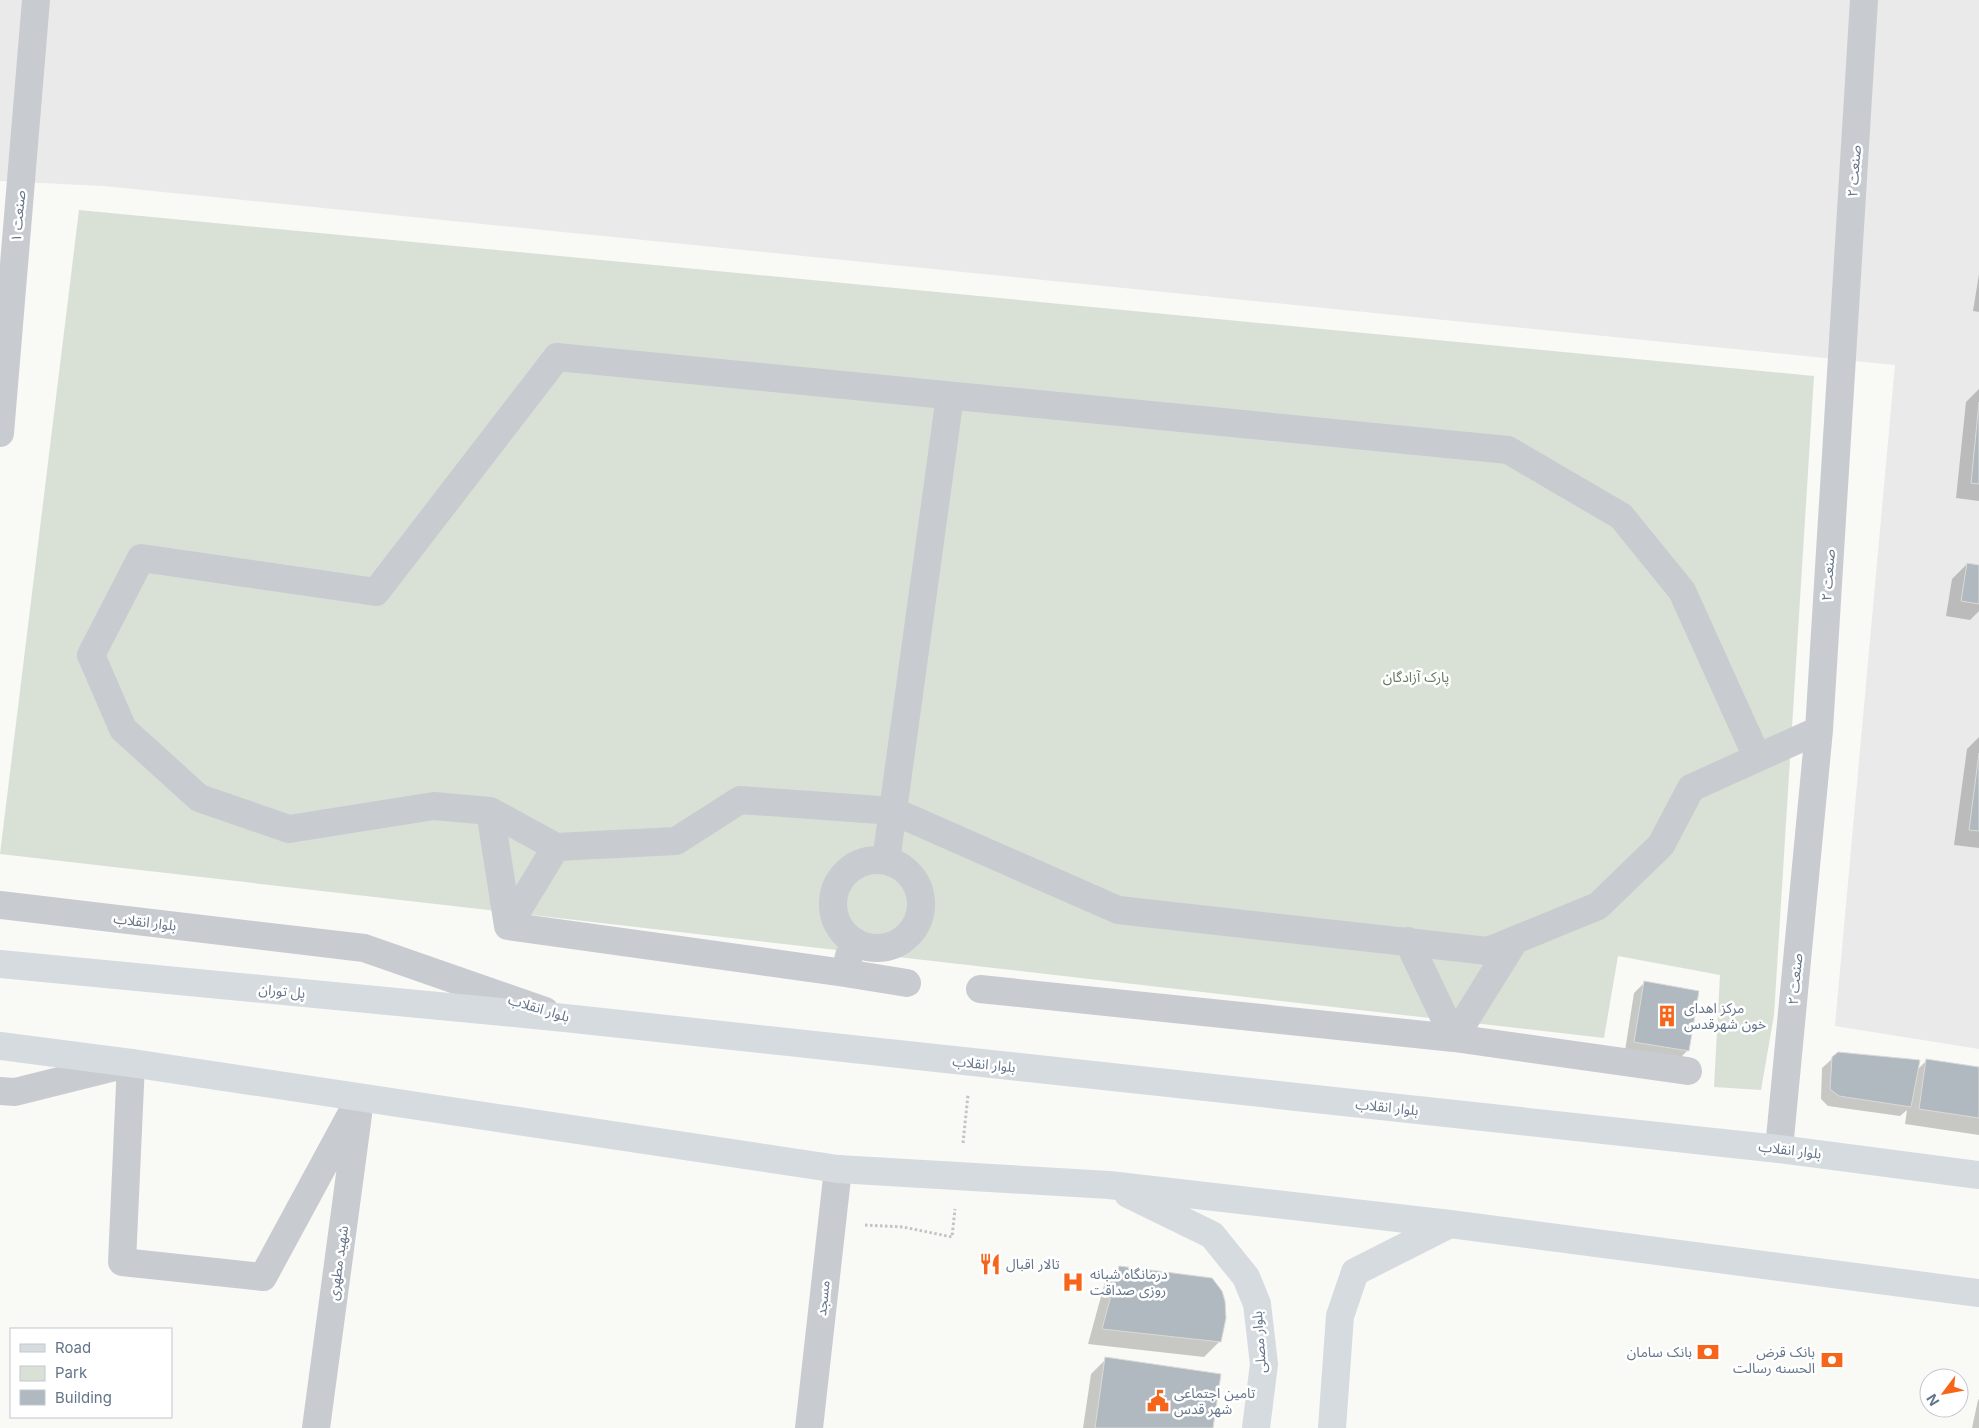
<svg xmlns="http://www.w3.org/2000/svg" width="1979" height="1428" viewBox="0 0 1979 1428" font-family="Inter,'Noto Sans Arabic',sans-serif">
<rect width="100%" height="100%" fill="#f9f9f6"/>
<path fill="#e9eae9" d="M0,0H1979V1049L1835,1026L1895,365L103,186L0,181Z"/>
<path fill="#d9e1d6" d="M79,210L1814,376L1774,1015L1761,1090L1714,1087L1720,975L1618,956L1604,1038L0,854Z"/>
<path fill="#0003" d="M1979,274V312L1973,311Z
M1979,389V501L1956,498L1966,402Z
M1967,564L1979,566V611L1970,620L1946,616L1952,579Z
M1979,737V848L1954,845L1967,749Z
M1644,983L1688,1050L1678,1060L1625,1051L1634,993Z
M1833,1058L1917,1070L1927,1060L1979,1069V1135L1905,1124L1907,1110L1900,1116L1828,1106L1821,1099L1822,1068Z
M1120,1267L1219,1342L1204,1357L1088,1344L1105,1282Z
M1106,1359L1212,1428H1083L1091,1374Z
M1979,1399V1428H1972L1978,1400Z"/>
<path fill="#b0b8c0" stroke="#dadbd8" d="M1979,402V484L1971,483Z
M1967,563L1979,565V604L1961,601Z
M1979,753V831L1969,830Z
M1644,981L1699,991L1689,1051L1634,1042Z
M1838,1052L1920,1060L1911,1107L1839,1096L1830,1089L1832,1057Z
M1926,1059L1979,1067V1118L1919,1109Z
M1119,1266L1212,1278L1222,1291L1225,1301L1226,1318L1221,1342L1102,1329Z
M1105,1357L1221,1374L1213,1428H1095Z"/>
<g fill="none" stroke-linecap="round" stroke-linejoin="round">
<path stroke="#c1c3c6" stroke-width="3" stroke-dasharray="2.5 2.5" stroke-linecap="butt" d="M963,1143L968,1095
M865,1225L903,1227L952,1237L955,1209"/>
<path stroke="#c8cbd0" stroke-width="28" d="M0,433L36,0
M490,811L508,926
M556,847L676,841L740,800L893,811L1118,910L1488,951L1598,906L1661,845L1691,788L1819,730
M833 904a44 44 0 1 1 88 0a44 44 0 1 1-88 0Z
M886,861L950,396
M0,905L364,948L545,1011
M1408,941L1454,1038
M849,956L845,973L907,983
M845,973L508,926L556,847L490,811L434,806L289,829L199,798L123,729L91,655L141,558L376,592L557,357L1508,450L1621,516L1682,591L1757,757
M980,989L1454,1038L1688,1071
M1454,1038L1515,940
M0,1091L15,1092L131,1063L122,1262L263,1277L360,1098
M1779,1149L1819,730L1864,0
M316,1428L358,1115
M809,1428L838,1169"/>
<path stroke="#d6dbe0" stroke-width="28" d="M0,964L565,1018L1779,1149L1979,1175
M0,1046L131,1063L838,1169L1109,1185L1450,1224L1979,1293
M1128,1194L1212,1235L1246,1277L1257,1304L1264,1364L1256,1428
M1332,1428L1340,1316L1355,1272L1450,1224"/>
</g>
<defs>
<g id="building-bare" transform="scale(1.725)"><path d="M-4-6H4V6H1V3H-1V6H-4ZM-2.5-4.3h1.7v1.8h-1.7ZM.8-4.3h1.7v1.8H.8ZM-2.5-1h1.7V.8h-1.7ZM.8-1h1.7V.8H.8Z" fill="#f66519" stroke="#fff" stroke-width="2.5" paint-order="stroke"/></g>
<g id="restaurant-bare" transform="scale(1.725)"><path d="M-5-6h1v4h1v-4h1v4h1v-4h1v5L-1.5 .5V6h-2V.5L-5-1ZM5-6V6H3V1.5H1.5Q1.5-4 5-6Z" fill="#f66519" stroke="#fff" stroke-width="2.5" paint-order="stroke"/></g>
<g id="hospital-bare" transform="scale(1.725)"><path d="M-5-5h3v3.5h4V-5h3V5h-3V1.5h-4V5h-3Z" fill="#f66519" stroke="#fff" stroke-width="2.5" paint-order="stroke"/></g>
<g id="bank-bare" transform="scale(1.725)"><path d="M-6-4H6V4H-6ZM0-2.3a2.3 2.3 0 1 0 0 4.6a2.3 2.3 0 1 0 0-4.6Z" fill="#f66519" stroke="#fff" stroke-width="2.5" paint-order="stroke"/></g>
<g id="civic-bare" transform="scale(1.725)"><path d="M-.6-6.5H3V-4.5H.6V-3L4-1V1h2V6H-6V1h2V-1L-.6-3ZM-1.2 2.5V6h2.4V2.5Z" fill="#f66519" stroke="#fff" stroke-width="2.5" paint-order="stroke"/></g>
</defs>
<g fill-rule="evenodd">
<use href="#building-bare" x="1667" y="1016"/>
<use href="#restaurant-bare" x="990" y="1264"/>
<use href="#hospital-bare" x="1073" y="1282"/>
<use href="#bank-bare" x="1708" y="1352"/>
<use href="#bank-bare" x="1832" y="1360"/>
<use href="#civic-bare" x="1158" y="1401"/>
</g>
<g text-anchor="middle" stroke-width="5" stroke-linejoin="round" paint-order="stroke">
<g font-size="14" fill="#64758a" stroke="#fff">
<text transform="translate(1854 171) rotate(-86)" y="5">صنعت ۲</text>
<text transform="translate(18 216) rotate(-85)" y="5">صنعت ۱</text>
<text transform="translate(1828 575) rotate(-86)" y="5">صنعت ۲</text>
<text transform="translate(145 922) rotate(7)" y="5">بلوار انقلاب</text>
<text transform="translate(1795 979) rotate(-85)" y="5">صنعت ۲</text>
<text transform="translate(282 991) rotate(5)" y="5">پل توران</text>
<text transform="translate(539 1008) rotate(17)" y="5">بلوار انقلاب</text>
<text transform="translate(984 1064) rotate(6)" y="5">بلوار انقلاب</text>
<text transform="translate(1387 1107) rotate(6)" y="5">بلوار انقلاب</text>
<text transform="translate(1790 1150) rotate(7)" y="5">بلوار انقلاب</text>
<text transform="translate(338 1263) rotate(-82)" y="5">شهید مطهری</text>
<text transform="translate(823 1298) rotate(-84)" y="5">مسجد</text>
<text transform="translate(1259 1342) rotate(-94)" y="5">بلوار مصلی</text>
</g>
<g font-size="14" fill="#637b60" stroke="#fff">
<text x="1416" y="682">پارک آزادگان</text>
</g>
<g font-size="14" fill="#64758a" stroke="#fff" text-anchor="start">
<text x="1684" y="1013">مرکز اهدای<tspan x="1684" dy="16">خون شهرقدس</tspan></text>
<text x="1006" y="1269">تالار اقبال</text>
<text x="1090" y="1279">درمانگاه شبانه<tspan x="1090" dy="16">روزی صداقت</tspan></text>
<text x="1692" y="1357" text-anchor="end">بانک سامان</text>
<text x="1815" y="1357" text-anchor="end">بانک قرض<tspan x="1815" dy="16">الحسنه رسالت</tspan></text>
<text x="1174" y="1398">تامین اجتماعی<tspan x="1174" dy="16">شهر قدس</tspan></text>
</g>
</g>
<rect x="10" y="1328" width="162" height="90" fill="#ffffff" stroke="#c1c8d0"/>
<rect x="20" y="1344" width="25" height="8" fill="#d6dbe0" stroke="#c1c8d0"/>
<text x="55" y="1353" font-size="15" fill="#64758a">Road</text>
<rect x="20" y="1366" width="25" height="15" fill="#d9e1d6" stroke="#c1c8d0"/>
<text x="55" y="1378" font-size="15" fill="#64758a">Park</text>
<rect x="20" y="1390" width="25" height="15" fill="#b0b8c0" stroke="#c1c8d0"/>
<text x="55" y="1403" font-size="15" fill="#64758a">Building</text>
<g transform="translate(1944 1393) rotate(238)"><circle r="24" fill="#ffffff" stroke="#c1c8d0"/>
<path d="M0-4L9 19L0 12L-9 19Z" fill="#f66519"/>
<text y="-8" font-size="14" font-weight="bold" text-anchor="middle" fill="#64758a">N</text>
</g>
</svg>
